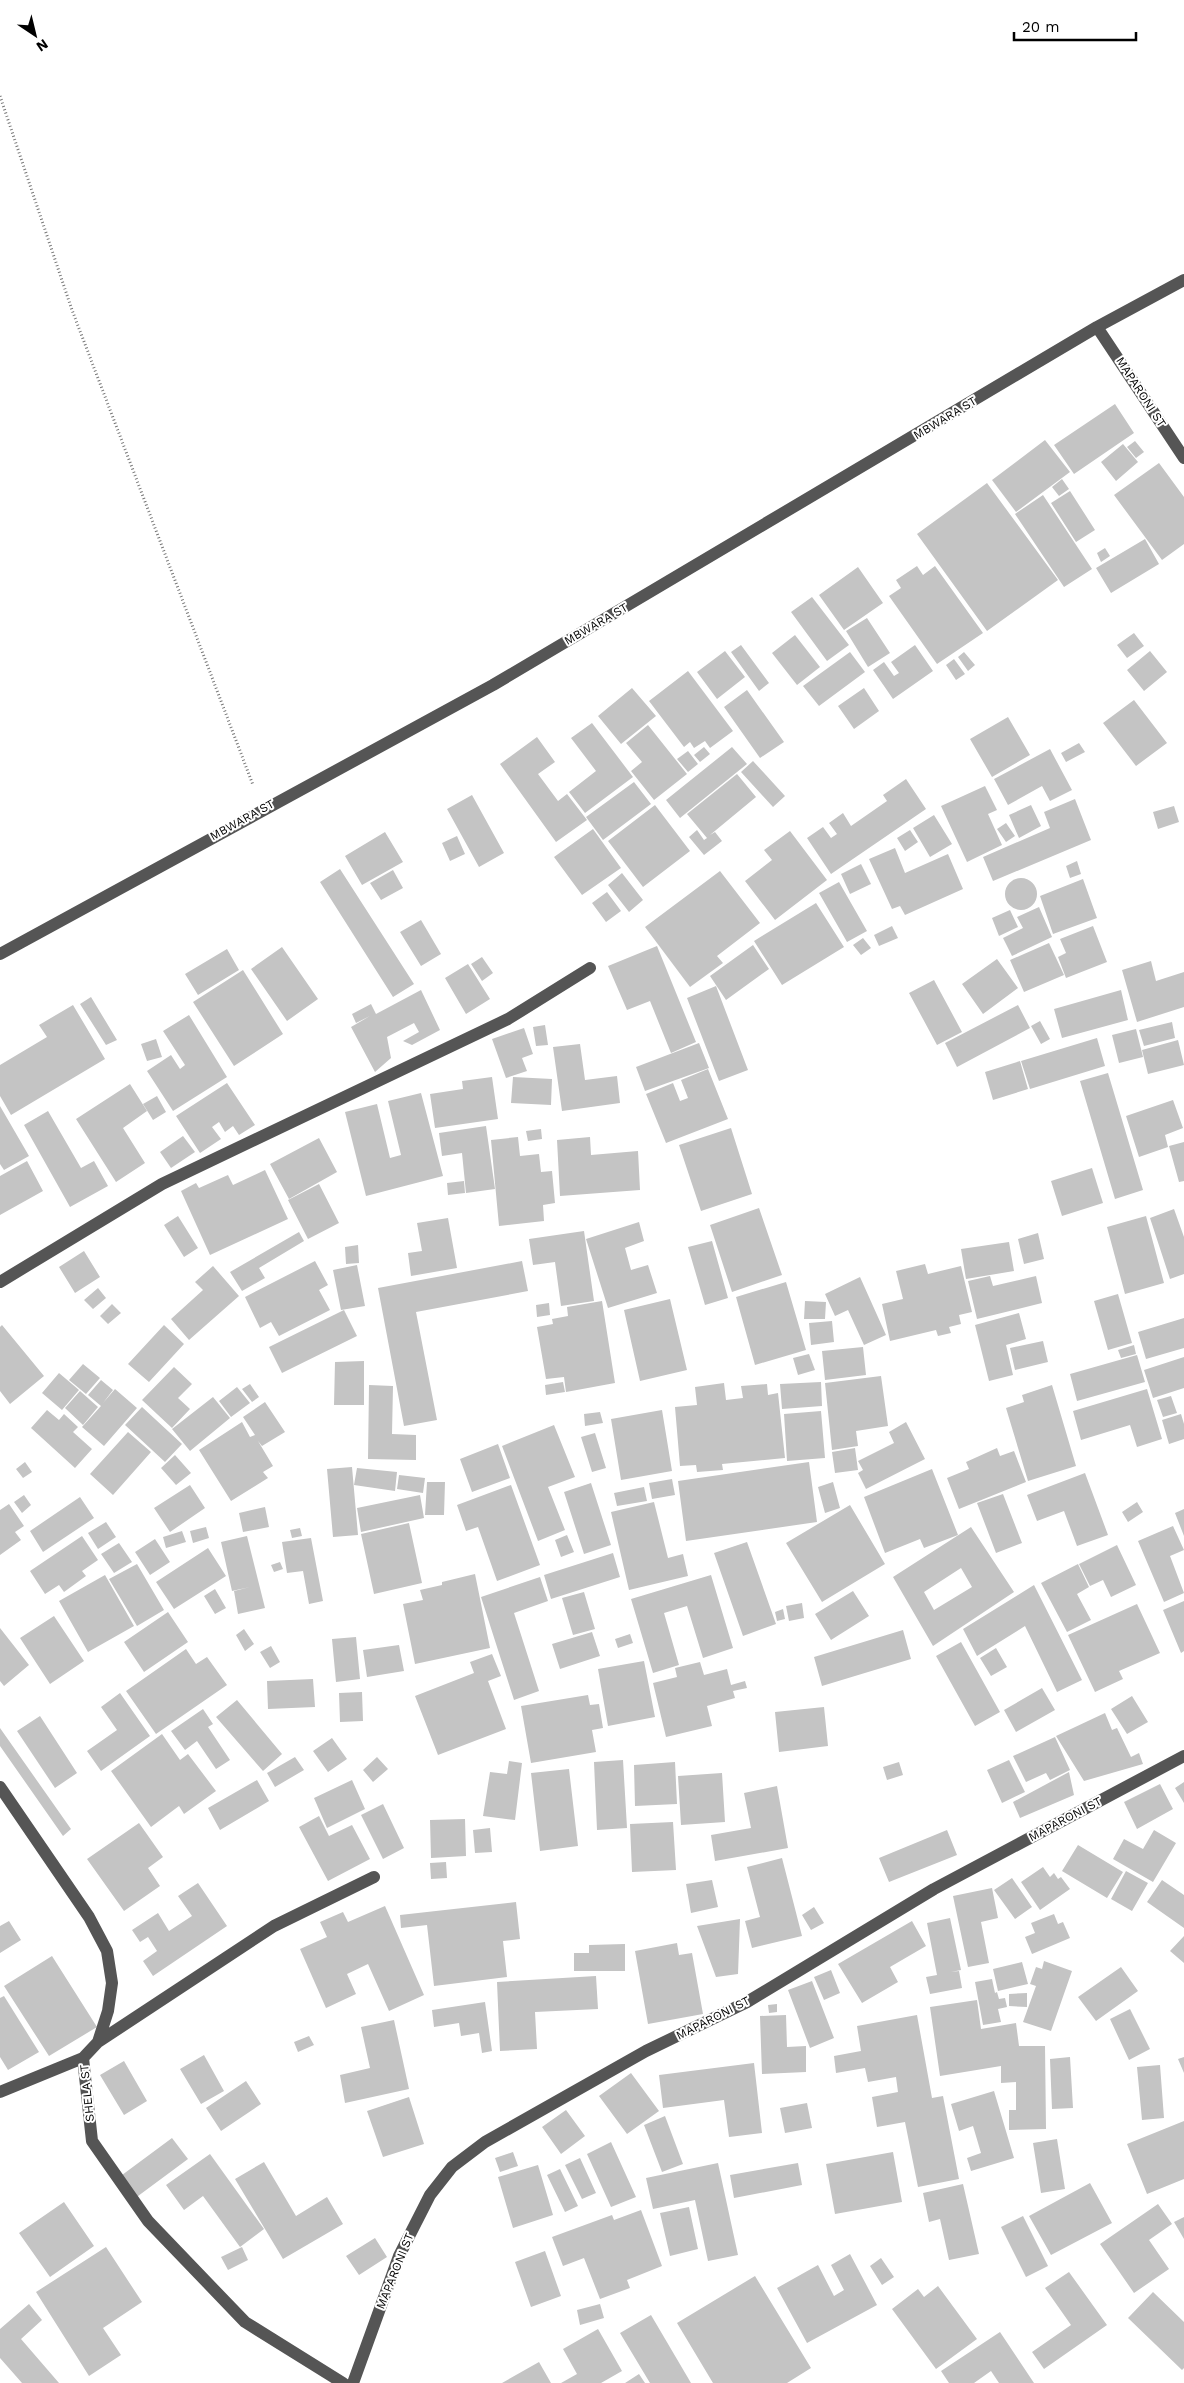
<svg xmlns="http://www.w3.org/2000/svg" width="1184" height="2383" viewBox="0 0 1184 2383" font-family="'Work Sans',sans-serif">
<rect width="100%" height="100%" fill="#fff"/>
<path fill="#c4c4c4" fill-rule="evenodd" d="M1115,404L1134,433L1074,474L1054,445Z
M1045,440L1070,472L1016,512L992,480Z
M1135,441L1144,452L1136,458L1127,447Z
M1123,444L1138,462L1116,481L1101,462Z
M1159,463L1184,497V544L1162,560L1114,495Z
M1062,479L1069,489L1059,496L1052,487Z
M987,483L1058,580L987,631L917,534Z
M1070,491L1095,530L1076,542L1051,503Z
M1043,495L1092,569L1064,587L1015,514Z
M1145,539L1159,564L1111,593L1096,568Z
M1105,548L1110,556L1101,562L1097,553Z
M917,566L923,575L935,566L983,633L937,664L889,596L901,588L896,580Z
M858,567L883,603L844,630L819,595Z
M812,597L849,645L827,661L791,612Z
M867,618L890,653L868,667L846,631Z
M1134,633L1144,646L1127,658L1117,645Z
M795,635L820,667L797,685L772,653Z
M741,645L769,683L759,691L731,652Z
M915,645L933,671L893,699L873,670L884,662L894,676L899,673L891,662Z
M725,651L745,677L717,699L697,672Z
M1150,651L1167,672L1144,691L1127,670Z
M850,652L865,672L819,706L803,686Z
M964,652L975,665L968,671L958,657Z
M954,659L965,674L956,680L946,665Z
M688,671L733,731L710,748L705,741L694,748L690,742L684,747L649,701Z
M632,688L656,716L621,744L598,716Z
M864,688L879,711L854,729L838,706Z
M747,690L784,742L760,758L724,707Z
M1134,700L1167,743L1136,766L1103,723Z
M1008,717L1030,755L992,777L970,739Z
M592,723L633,777L585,813L569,792L596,771L571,738Z
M648,725L687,774L654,800L631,771L642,762L626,743Z
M537,737L555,762L538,774L558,801L567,794L587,820L556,842L500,764Z
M1079,743L1085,752L1066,762L1061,753Z
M704,747L710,754L700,762L694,755Z
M732,747L747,764L680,818L666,800Z
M1050,749L1072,790L1050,801L1042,786L1008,805L994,779Z
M688,751L698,764L688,772L677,759Z
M753,761L785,796L773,807L741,772Z
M737,774L756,797L710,835L715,832L722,841L704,855L689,837L697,830L704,840L707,838L687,814Z
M906,779L926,809L831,874L807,838L823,827L831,838L837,834L829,823L843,813L851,826L887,801L883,795Z
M634,782L651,804L603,840L586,817Z
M985,786L997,810L988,814L1002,845L967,862L941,806Z
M472,795L504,853L479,867L447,809Z
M1075,799L1091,840L993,881L983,857L1050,828L1044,812Z
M655,805L690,851L643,887L608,841Z
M1031,805L1041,826L1019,838L1009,815Z
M1174,806L1179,822L1158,829L1153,812Z
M934,815L952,844L930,857L913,828Z
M1006,823L1015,836L1006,842L997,829Z
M593,829L621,868L582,895L554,857Z
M910,830L918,842L905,851L897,838Z
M790,831L827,880L775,920L745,881L772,860L764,850Z
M385,832L403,862L362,885L345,856Z
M457,836L465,854L450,861L442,843Z
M895,848L905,873L948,854L963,889L905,915L900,906L892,909L869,859Z
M1077,861L1081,874L1070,878L1066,866Z
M861,864L871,884L850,894L841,874Z
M340,869L414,984L393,997L320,882Z
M393,870L403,888L381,900L370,883Z
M720,871L760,923L717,956L723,963L690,987L645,927Z
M622,873L643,900L629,912L608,885Z
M1005 894a16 16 0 1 1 32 0a16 16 0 1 1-32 0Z
M1083,879L1097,918L1053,934L1040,896Z
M839,882L867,931L847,942L819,893Z
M607,892L621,911L606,922L592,903Z
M816,903L844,947L782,985L754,941Z
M1039,907L1052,937L1012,956L1003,938L1023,928L1017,917Z
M1010,910L1018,927L999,936L992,918Z
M421,920L441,954L421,966L400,932Z
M892,926L898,938L879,946L874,935Z
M1093,926L1107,962L1066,978L1058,957L1066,953L1060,939Z
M863,938L871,948L861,955L853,945Z
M1049,943L1064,975L1024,992L1010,960Z
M753,945L769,969L726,1000L710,976Z
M657,946L696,1042L671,1053L650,1001L627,1010L608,966Z
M282,947L318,999L287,1021L251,969Z
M227,949L239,970L198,995L185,974Z
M482,957L493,973L482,981L471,964Z
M997,959L1018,988L983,1014L962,984Z
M1151,961L1156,981L1184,972V1007L1137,1022L1122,970Z
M468,964L490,999L466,1014L445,978Z
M243,970L283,1034L234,1066L193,1002Z
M934,980L962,1032L937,1045L909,993Z
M716,986L748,1070L719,1081L687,998Z
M421,990L440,1030L412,1045L403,1041L419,1032L414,1023L387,1037L391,1058L375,1072L351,1027L370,1016L356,1023L352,1014L371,1004L376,1014Z
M1121,990L1128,1020L1062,1038L1054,1009Z
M91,997L117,1040L106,1045L80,1004Z
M73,1005L105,1059L11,1115L0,1096V1065L47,1037L39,1025Z
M1018,1005L1030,1028L957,1067L945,1043Z
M189,1015L227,1077L173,1111L147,1071L171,1055L180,1069L185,1065L163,1031Z
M1040,1021L1050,1039L1041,1044L1031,1026Z
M1172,1022L1175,1038L1144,1046L1139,1030Z
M545,1025L548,1045L536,1046L533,1027Z
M524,1028L533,1054L522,1058L527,1071L506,1078L492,1039Z
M1136,1029L1143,1057L1119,1063L1112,1035Z
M1097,1038L1105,1066L1030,1089L1021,1061Z
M156,1039L162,1057L147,1061L141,1044Z
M1178,1040L1184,1065L1148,1074L1142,1050Z
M699,1043L709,1068L645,1091L636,1067Z
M580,1044L585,1080L617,1076L620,1103L562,1111L553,1047Z
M1020,1061L1028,1089L993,1100L985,1072Z
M708,1069L728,1119L666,1143L646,1094L673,1083L680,1101L688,1098L681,1080Z
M1108,1073L1143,1190L1115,1199L1080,1081Z
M492,1077L498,1119L435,1128L430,1094L463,1089L462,1081Z
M513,1077L552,1079L551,1105L511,1103Z
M227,1083L255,1125L239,1135L233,1126L225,1132L219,1122L212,1127L221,1139L200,1153L176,1116Z
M130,1084L147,1111L123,1128L145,1163L116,1182L76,1119Z
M421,1093L443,1176L366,1196L345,1112L377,1104L390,1158L401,1155L388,1101Z
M157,1096L166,1112L153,1120L143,1104Z
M1173,1100L1183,1128L1165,1135L1168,1147L1139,1157L1126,1116Z
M0,1106L29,1156L4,1170L0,1164Z
M48,1111L81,1168L94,1161L108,1186L70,1207L24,1125Z
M486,1126L495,1189L466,1193L462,1153L442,1156L439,1133Z
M731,1128L752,1194L701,1211L679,1145Z
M541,1129L542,1139L528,1141L526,1131Z
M183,1136L195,1152L171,1168L160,1152Z
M518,1137L520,1156L539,1154L541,1172L552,1171L555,1203L543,1205L544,1221L499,1226L491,1140Z
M590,1137L591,1155L638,1151L640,1190L560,1196L557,1140Z
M319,1138L337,1172L289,1199L270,1164Z
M1184,1142V1181L1179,1182L1169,1146Z
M27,1161L43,1191L0,1215V1176Z
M1092,1168L1103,1203L1062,1216L1051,1181Z
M265,1170L288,1219L210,1255L181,1191L196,1183L199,1188L228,1175L233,1185Z
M464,1181L465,1193L448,1195L447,1183Z
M319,1184L339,1223L308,1239L288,1200Z
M759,1208L782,1275L732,1292L710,1225Z
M1174,1209L1184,1237V1274L1170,1279L1150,1218Z
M178,1216L198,1248L184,1257L164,1225Z
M1146,1216L1164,1283L1125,1294L1107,1227Z
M448,1218L457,1268L411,1276L408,1253L422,1251L417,1223Z
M639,1222L644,1241L625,1248L631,1270L648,1265L657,1293L608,1308L586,1239Z
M584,1231L594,1301L561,1306L555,1262L533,1265L529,1239Z
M299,1232L304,1241L259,1268L265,1278L242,1291L230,1272Z
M1038,1233L1044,1259L1024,1264L1018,1239Z
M712,1241L728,1298L705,1305L688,1247Z
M1009,1242L1014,1271L966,1279L961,1249Z
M358,1245L359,1263L346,1264L345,1247Z
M84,1251L100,1277L75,1293L59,1267Z
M315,1261L328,1285L319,1290L330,1310L279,1336L271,1322L260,1328L245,1297Z
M522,1261L528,1291L416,1312L437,1420L404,1426L378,1288Z
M925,1264L928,1274L961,1266L972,1312L959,1315L961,1324L949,1327L951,1333L938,1336L936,1330L890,1341L882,1304L903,1299L896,1271Z
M357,1265L365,1306L341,1310L333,1270Z
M213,1266L239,1296L189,1340L171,1319L203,1290L195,1282Z
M990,1276L993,1286L1036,1276L1042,1303L977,1319L968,1281Z
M860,1277L886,1335L864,1345L848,1310L835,1316L825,1294Z
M786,1282L806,1350L755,1365L736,1297Z
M98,1288L106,1298L93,1309L84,1300Z
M1118,1294L1132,1343L1108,1350L1094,1301Z
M670,1299L687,1370L640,1381L624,1310Z
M602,1301L615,1383L566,1392L564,1377L546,1379L537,1327L553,1324L552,1319L568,1316L567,1307Z
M805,1301L826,1302L825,1319H804Z
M549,1303L550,1315L537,1317L536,1305Z
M112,1304L121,1313L108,1324L100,1316Z
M344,1310L357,1336L282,1373L269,1347Z
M1019,1313L1026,1339L1006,1345L1013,1375L989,1381L975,1325Z
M1184,1318V1348L1146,1359L1138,1332Z
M832,1321L834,1342L811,1345L809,1323Z
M2,1325L44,1376L10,1404L0,1391V1327Z
M164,1325L184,1344L149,1382L128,1364Z
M1043,1341L1048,1362L1015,1370L1010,1348Z
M1134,1345L1136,1354L1121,1358L1118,1350Z
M863,1347L866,1375L825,1380L822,1351Z
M809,1354L815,1370L798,1375L793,1358Z
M1137,1355L1145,1382L1077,1401L1070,1374Z
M1184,1357V1388L1153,1398L1144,1370Z
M364,1361V1405H334L335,1362Z
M83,1364L100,1378L86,1394L69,1380Z
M174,1367L192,1384L178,1398L190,1409L172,1428L142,1400Z
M59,1373L79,1390L62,1410L42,1393Z
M881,1376L888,1426L856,1431L858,1446L832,1450L825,1383Z
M101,1380L113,1390L103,1403L115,1389L137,1408L104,1446L82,1427L101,1406L88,1395Z
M563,1382L565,1392L546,1395L545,1385Z
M821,1382L822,1406L782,1409L780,1384Z
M724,1383L726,1400L743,1398L741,1386L767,1384L768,1395L778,1393L785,1458L722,1464L723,1470L697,1472L696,1465L680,1466L675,1407L697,1405L695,1387Z
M250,1384L259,1397L252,1402L242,1389Z
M369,1385L393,1386L392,1434L416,1435V1460L368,1459Z
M1052,1385L1076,1466L1028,1481L1006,1408L1024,1402L1022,1395Z
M237,1387L250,1403L231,1417L219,1401Z
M1147,1389L1162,1439L1137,1447L1130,1425L1081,1440L1073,1411Z
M80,1391L98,1407L83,1425L65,1408Z
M1171,1396L1177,1413L1163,1417L1157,1400Z
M213,1397L230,1418L190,1451L172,1429Z
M265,1402L285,1432L262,1446L258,1441L273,1466L263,1472L268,1478L231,1501L199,1450L242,1422L250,1437L255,1435L243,1417Z
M142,1407L182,1444L165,1462L125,1425Z
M47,1410L59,1420L64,1414L78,1427L73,1432L92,1449L75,1468L31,1428Z
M662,1410L672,1471L621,1480L611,1419Z
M821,1411L825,1458L787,1461L784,1414Z
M600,1412L603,1423L585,1426L584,1414Z
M1181,1414L1184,1424V1439L1169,1444L1162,1420Z
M906,1422L925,1459L866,1489L858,1473L863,1470L858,1461L894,1443L889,1432Z
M554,1425L575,1477L548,1487L565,1530L538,1541L502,1446Z
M128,1432L151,1452L113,1495L90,1474Z
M595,1433L606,1468L592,1472L581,1437Z
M498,1444L510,1478L472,1492L460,1459Z
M855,1448L858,1470L835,1473L832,1452Z
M997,1448L1000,1456L1014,1451L1026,1482L959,1509L947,1478L969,1469L966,1462Z
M175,1455L191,1473L176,1485L161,1468Z
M25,1462L32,1472L23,1478L16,1469Z
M809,1462L817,1522L686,1541L678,1481Z
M352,1467L358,1535L333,1537L327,1469Z
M357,1468L397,1472L395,1491L354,1485Z
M932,1469L958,1535L924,1548L920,1539L885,1553L864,1497Z
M1085,1473L1108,1535L1077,1546L1064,1511L1037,1521L1027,1495Z
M399,1475L425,1478L423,1493L397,1489Z
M672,1479L675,1495L652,1499L649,1483Z
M427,1482H445L444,1515H425Z
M833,1482L840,1508L825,1513L818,1487Z
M591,1483L611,1545L584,1554L564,1492Z
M190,1485L205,1508L170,1532L154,1508Z
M511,1485L540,1565L497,1581L478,1527L466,1531L457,1505Z
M644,1487L647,1501L617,1506L614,1493Z
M1003,1494L1022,1543L996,1553L977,1503Z
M24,1495L31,1505L22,1513L14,1502Z
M420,1495L424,1518L361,1532L357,1508Z
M80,1497L94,1518L43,1552L30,1531Z
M654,1502L668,1558L683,1554L688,1576L629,1590L611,1512Z
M1137,1502L1143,1512L1128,1522L1122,1512Z
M9,1504L24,1526L15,1532L21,1540L0,1555V1510Z
M850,1505L885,1564L822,1602L786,1543Z
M265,1507L269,1527L243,1532L239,1513Z
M1184,1509V1536L1175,1513Z
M106,1522L116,1537L98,1549L88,1533Z
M409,1523L422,1583L374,1594L361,1534Z
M1173,1526L1184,1550L1170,1556L1184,1593L1164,1602L1138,1541Z
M206,1527L209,1538L193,1543L190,1531Z
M971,1527L1014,1592L933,1646L893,1577ZM961,1568L972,1587L934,1610L924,1592Z
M300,1528L302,1536L292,1538L290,1530Z
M182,1531L186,1542L166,1548L163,1537Z
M567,1535L574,1552L561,1557L555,1540Z
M82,1536L98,1560L82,1571L86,1576L64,1592L59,1585L45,1594L30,1571Z
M247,1536L265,1608L238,1614L234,1591L250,1587L232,1591L221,1542Z
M311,1538L323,1601L309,1604L303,1571L287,1573L282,1542Z
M155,1539L170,1562L150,1575L135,1552Z
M747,1542L776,1624L743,1636L714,1553Z
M119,1543L132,1562L114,1573L101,1554Z
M1117,1545L1136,1585L1111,1597L1103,1580L1090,1586L1079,1564Z
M208,1548L226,1576L174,1609L156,1582Z
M613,1553L620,1577L551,1599L544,1575Z
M280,1562L283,1569L274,1572L271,1565Z
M137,1564L164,1610L137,1626L109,1579Z
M1078,1564L1089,1587L1077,1594L1091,1620L1067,1632L1041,1583Z
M475,1574L490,1648L415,1664L403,1604L423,1600L420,1590L442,1585V1582Z
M105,1575L134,1626L88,1652L59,1601Z
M711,1575L733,1648L703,1658L687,1606L664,1613L679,1665L653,1673L631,1599Z
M540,1577L548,1601L514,1613L539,1691L514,1700L481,1597Z
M1034,1585L1082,1680L1057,1692L1025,1626L977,1656L963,1629Z
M215,1589L226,1608L215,1614L204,1596Z
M853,1591L869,1616L831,1640L815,1614Z
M584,1592L595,1629L573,1635L562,1598Z
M1184,1601V1651L1181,1653L1163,1610Z
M802,1603L804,1618L789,1621L786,1606Z
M1137,1604L1160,1653L1119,1671L1123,1679L1095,1692L1068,1635Z
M783,1609L785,1619L777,1621L775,1612Z
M168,1612L188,1642L144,1672L124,1642Z
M54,1616L84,1661L50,1684L20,1638Z
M0,1628L29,1665L4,1686L0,1681Z
M244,1629L254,1644L245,1651L236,1635Z
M903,1630L911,1659L822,1686L814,1657Z
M592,1632L600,1656L560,1669L552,1644Z
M630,1634L633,1643L618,1648L615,1639Z
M356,1637L360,1679L336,1682L332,1639Z
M961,1642L1000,1712L975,1726L936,1656Z
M399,1645L404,1671L367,1677L363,1650Z
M271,1646L280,1662L270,1668L260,1652Z
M996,1648L1007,1667L991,1676L980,1658Z
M186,1649L196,1664L207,1657L227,1685L156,1734L126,1691Z
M492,1654L501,1676L488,1681L506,1729L438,1755L415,1696L474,1673L470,1662Z
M644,1661L655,1717L608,1726L598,1669Z
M700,1662L704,1675L727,1669L731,1685L745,1681L747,1688L733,1691L735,1698L707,1706L712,1726L666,1737L653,1683L677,1677L675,1668Z
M313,1679L315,1707L268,1709L267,1681Z
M1042,1688L1055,1710L1016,1732L1004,1710Z
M362,1692L363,1721L340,1722L339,1693Z
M120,1693L150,1736L101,1771L87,1751L117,1730L101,1707Z
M588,1695L590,1705L599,1704L603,1728L592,1730L596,1752L531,1763L521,1706Z
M1132,1696L1148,1722L1127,1734L1111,1709Z
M237,1700L282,1754L263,1771L216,1717Z
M824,1707L828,1746L779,1752L775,1712Z
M203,1709L213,1724L208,1727L230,1760L216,1769L197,1741L185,1750L171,1731Z
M1105,1713L1112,1730L1117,1728L1131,1757L1139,1753L1143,1764L1084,1781L1056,1736Z
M40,1716L77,1773L55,1788L17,1731Z
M0,1728L71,1829L63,1836L0,1746Z
M162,1734L180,1760L188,1754L216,1791L184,1814L179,1806L151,1827L111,1771Z
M1055,1737L1070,1770L1050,1780L1046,1773L1026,1782L1013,1756Z
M332,1738L347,1759L328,1772L313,1751Z
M295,1757L304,1770L275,1787L267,1773Z
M377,1757L388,1769L373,1782L363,1770Z
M623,1760L627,1828L597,1830L594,1762Z
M1009,1760L1025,1792L1002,1803L987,1770Z
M509,1761L522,1763L515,1820L483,1816L490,1772L507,1774Z
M675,1762L677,1804L635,1806L634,1765Z
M899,1762L903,1775L887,1780L883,1767Z
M569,1769L578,1846L540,1851L531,1773Z
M1069,1772L1074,1795L1020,1818L1013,1802Z
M722,1773L725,1822L681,1825L678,1776Z
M257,1780L269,1801L220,1830L208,1808Z
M352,1780L365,1809L327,1828L314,1798Z
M1184,1782V1803L1175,1788Z
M1160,1784L1173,1809L1137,1829L1124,1802Z
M777,1786L788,1848L715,1861L711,1835L751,1828L744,1793Z
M383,1804L404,1848L383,1859L361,1815Z
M319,1816L329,1836L352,1825L370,1859L328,1881L299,1827Z
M465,1819L466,1856L431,1858L430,1820Z
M673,1822L676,1870L632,1872L630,1824Z
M139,1823L163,1857L148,1868L160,1886L124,1911L87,1859Z
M490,1828L492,1852L475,1853L473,1830Z
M947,1830L957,1855L889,1882L879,1858Z
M1154,1830L1176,1843L1153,1882L1113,1859L1124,1839L1143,1849Z
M1078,1845L1123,1872L1107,1898L1062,1871Z
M782,1858L802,1936L752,1948L745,1921L760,1917L747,1867Z
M446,1862L447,1878L431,1879L430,1863Z
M1043,1867L1050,1877L1054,1873L1058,1879L1061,1877L1070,1889L1040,1910L1021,1882Z
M1126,1871L1148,1883L1132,1911L1111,1899Z
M1012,1878L1032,1907L1015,1919L994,1890Z
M712,1880L718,1907L691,1913L686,1884Z
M1162,1880L1184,1895V1928L1147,1902Z
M198,1883L227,1926L153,1976L143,1961L157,1951L148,1937L140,1942L132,1930L158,1913L169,1931L192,1916L178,1896Z
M992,1888L998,1918L981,1922L989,1963L968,1967L953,1896Z
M516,1902L520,1939L503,1941L507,1977L434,1986L427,1925L401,1928L400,1915Z
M385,1906L424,1995L389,2011L368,1964L347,1974L356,1994L326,2008L300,1949L327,1937L320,1922L343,1912L348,1922Z
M814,1907L824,1923L811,1930L802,1915Z
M1054,1914L1058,1924L1063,1922L1070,1938L1032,1954L1025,1937L1035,1933L1031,1923Z
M950,1918L961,1970L951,1972L959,1971L962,1988L930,1994L926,1977L937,1975L927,1923Z
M740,1919L738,1974L716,1977L697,1926Z
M9,1921L21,1940L0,1953V1926Z
M912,1921L926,1946L890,1967L898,1982L862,2003L838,1964Z
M1184,1936V1963L1170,1951Z
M677,1943L679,1955L692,1953L703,2014L648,2024L635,1951Z
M625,1944V1971H574V1953H589V1945Z
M52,1956L97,2027L49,2056L4,1986Z
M1044,1961L1072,1971L1051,2031L1023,2022L1036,1986L1030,1984L1036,1967L1042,1969Z
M1022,1962L1028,1984L998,1991L993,1969Z
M1121,1967L1138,1991L1096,2021L1078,1997Z
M831,1970L840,1993L824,2000L814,1977Z
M596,1976L598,2009L535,2012L537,2049L500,2051L497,1982Z
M992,1979L995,1993L997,1992L999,1999L1005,1998L1007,2007L998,2009L1001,2022L983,2025L975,1982Z
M812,1981L834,2038L810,2048L788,1990Z
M1027,1993V2007L1009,2006V1994Z
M4,1996L39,2052L8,2070L0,2057V1998Z
M977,2000L981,2029L1016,2023L1019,2046H1045L1046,2129L1009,2130V2110H1016V2082L1001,2083V2066L940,2076L930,2007Z
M485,2002L492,2051L482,2053L479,2033L461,2036L459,2023L434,2027L432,2010Z
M777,2004V2012L769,2013L768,2005Z
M1130,2009L1150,2049L1129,2060L1110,2019Z
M786,2015L787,2047L806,2046V2072L762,2074L760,2016Z
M917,2015L932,2098L943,2096L959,2179L918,2187L905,2122L877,2127L872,2097L898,2092L896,2077L868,2082L865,2068L836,2073L834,2056L861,2051L857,2026Z
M394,2020L409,2089L345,2103L340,2075L370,2068L361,2027Z
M309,2036L314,2045L298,2052L294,2042Z
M204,2055L224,2091L201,2104L180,2069Z
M1070,2057L1073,2108L1052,2109L1050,2059Z
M1184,2057V2073L1178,2059Z
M124,2061L147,2101L124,2115L100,2075Z
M754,2063L762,2133L729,2137L724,2100L663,2108L659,2075Z
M1160,2065L1164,2118L1142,2120L1137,2067Z
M631,2073L659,2111L627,2134L599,2096Z
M246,2081L261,2104L221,2131L206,2108Z
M994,2091L1014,2158L971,2171L967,2158L981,2153L973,2126L959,2131L951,2104Z
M409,2097L424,2144L383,2157L367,2111Z
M807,2103L812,2128L785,2133L780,2108Z
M566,2110L585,2136L561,2154L542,2127Z
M665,2116L683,2164L662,2172L644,2125Z
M1184,2121V2179L1147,2194L1127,2144Z
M172,2138L188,2159L134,2199L118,2178Z
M1057,2139L1065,2189L1041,2193L1033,2143Z
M611,2142L636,2197L611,2207L587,2154Z
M513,2152L518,2166L500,2172L495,2158Z
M893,2152L902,2202L835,2214L826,2164Z
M210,2154L264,2229L240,2247L203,2196L184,2210L166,2185Z
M580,2158L596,2193L582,2199L565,2165Z
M264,2162L296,2216L327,2197L343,2224L283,2259L235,2179Z
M718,2163L738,2255L708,2261L695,2200L653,2209L646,2178Z
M798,2163L802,2185L734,2198L730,2175Z
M538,2165L553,2215L513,2228L498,2177Z
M560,2169L578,2206L565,2212L547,2175Z
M1090,2183L1112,2223L1051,2255L1029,2216Z
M963,2184L979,2254L949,2260L940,2219L929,2222L923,2193Z
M64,2202L94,2246L50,2277L19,2233Z
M1158,2204L1172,2224L1149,2240L1169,2269L1134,2293L1100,2244Z
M689,2207L698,2249L670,2256L660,2213Z
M641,2210L662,2266L627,2280L630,2288L600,2299L584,2258L563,2266L552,2237L612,2215L614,2220Z
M1023,2216L1048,2266L1026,2277L1001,2227Z
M1184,2217V2239L1174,2222Z
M375,2238L387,2257L359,2275L346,2256Z
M106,2247L142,2302L103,2328L121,2355L89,2376L36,2292Z
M242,2247L248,2260L228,2270L221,2257Z
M545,2251L561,2296L531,2307L515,2262Z
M850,2254L877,2305L807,2343L777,2288L818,2265L834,2296L844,2290L831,2265Z
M881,2258L894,2277L882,2285L870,2266Z
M1069,2272L1107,2325L1044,2369L1032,2352L1071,2325L1045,2288Z
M755,2276L811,2368L787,2383H713L677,2323Z
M938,2286L977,2339L936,2369L892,2309L918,2289L924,2297Z
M1153,2292L1184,2322V2368L1182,2370L1128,2318Z
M29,2304L42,2320L21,2339L59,2383H22L0,2358V2329Z
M600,2304L604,2318L580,2325L577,2310Z
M651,2315L691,2383H650L620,2333Z
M598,2329L622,2371L601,2383H561L577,2374L563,2349Z
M1000,2332L1034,2383H999L991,2371L974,2383H949L941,2371Z
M539,2362L551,2383H502Z
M639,2374L645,2383H625Z"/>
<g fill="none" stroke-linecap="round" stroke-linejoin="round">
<path stroke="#777" stroke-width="3" stroke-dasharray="1 2.5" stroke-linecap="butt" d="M0,96L72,310L253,785"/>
<path stroke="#555" stroke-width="12" d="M1097,327L1184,458
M0,954L493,685L1097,327L1184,280
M0,1282L162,1184L508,1019L590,968
M0,1787L89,1917L107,1951L112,1983L108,2011L98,2042L83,2058L92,2141L148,2221L245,2322L343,2383
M98,2042L274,1926L374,1877
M0,2092L83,2058
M353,2383L399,2256L430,2195L452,2167L485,2142L646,2051L747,2002L934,1889L1184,1756"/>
</g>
<g text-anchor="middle" stroke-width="4" stroke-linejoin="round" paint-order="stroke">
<g font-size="12" fill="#000" stroke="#fff">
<text transform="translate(1141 392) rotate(57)" y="4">MAPARONI ST</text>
<text transform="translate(945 418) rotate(-31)" y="4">MBWARA ST</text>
<text transform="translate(596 624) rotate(-30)" y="4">MBWARA ST</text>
<text transform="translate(242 820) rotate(-29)" y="4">MBWARA ST</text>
<text transform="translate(1065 1819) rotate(-28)" y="4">MAPARONI ST</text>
<text transform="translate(713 2018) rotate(-27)" y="4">MAPARONI ST</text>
<text transform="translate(87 2093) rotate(-96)" y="4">SHELA ST</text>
<text transform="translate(395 2271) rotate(-68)" y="4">MAPARONI ST</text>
</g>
</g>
<g transform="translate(35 35) rotate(145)" stroke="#ffffff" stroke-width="4" paint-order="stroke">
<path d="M0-4L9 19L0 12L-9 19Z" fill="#000000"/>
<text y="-8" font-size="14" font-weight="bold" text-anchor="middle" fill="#000000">N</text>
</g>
<path d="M1014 32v8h122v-8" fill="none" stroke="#000000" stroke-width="2.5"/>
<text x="1022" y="32" font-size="15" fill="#000000" stroke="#ffffff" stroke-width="4" paint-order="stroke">20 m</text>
</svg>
